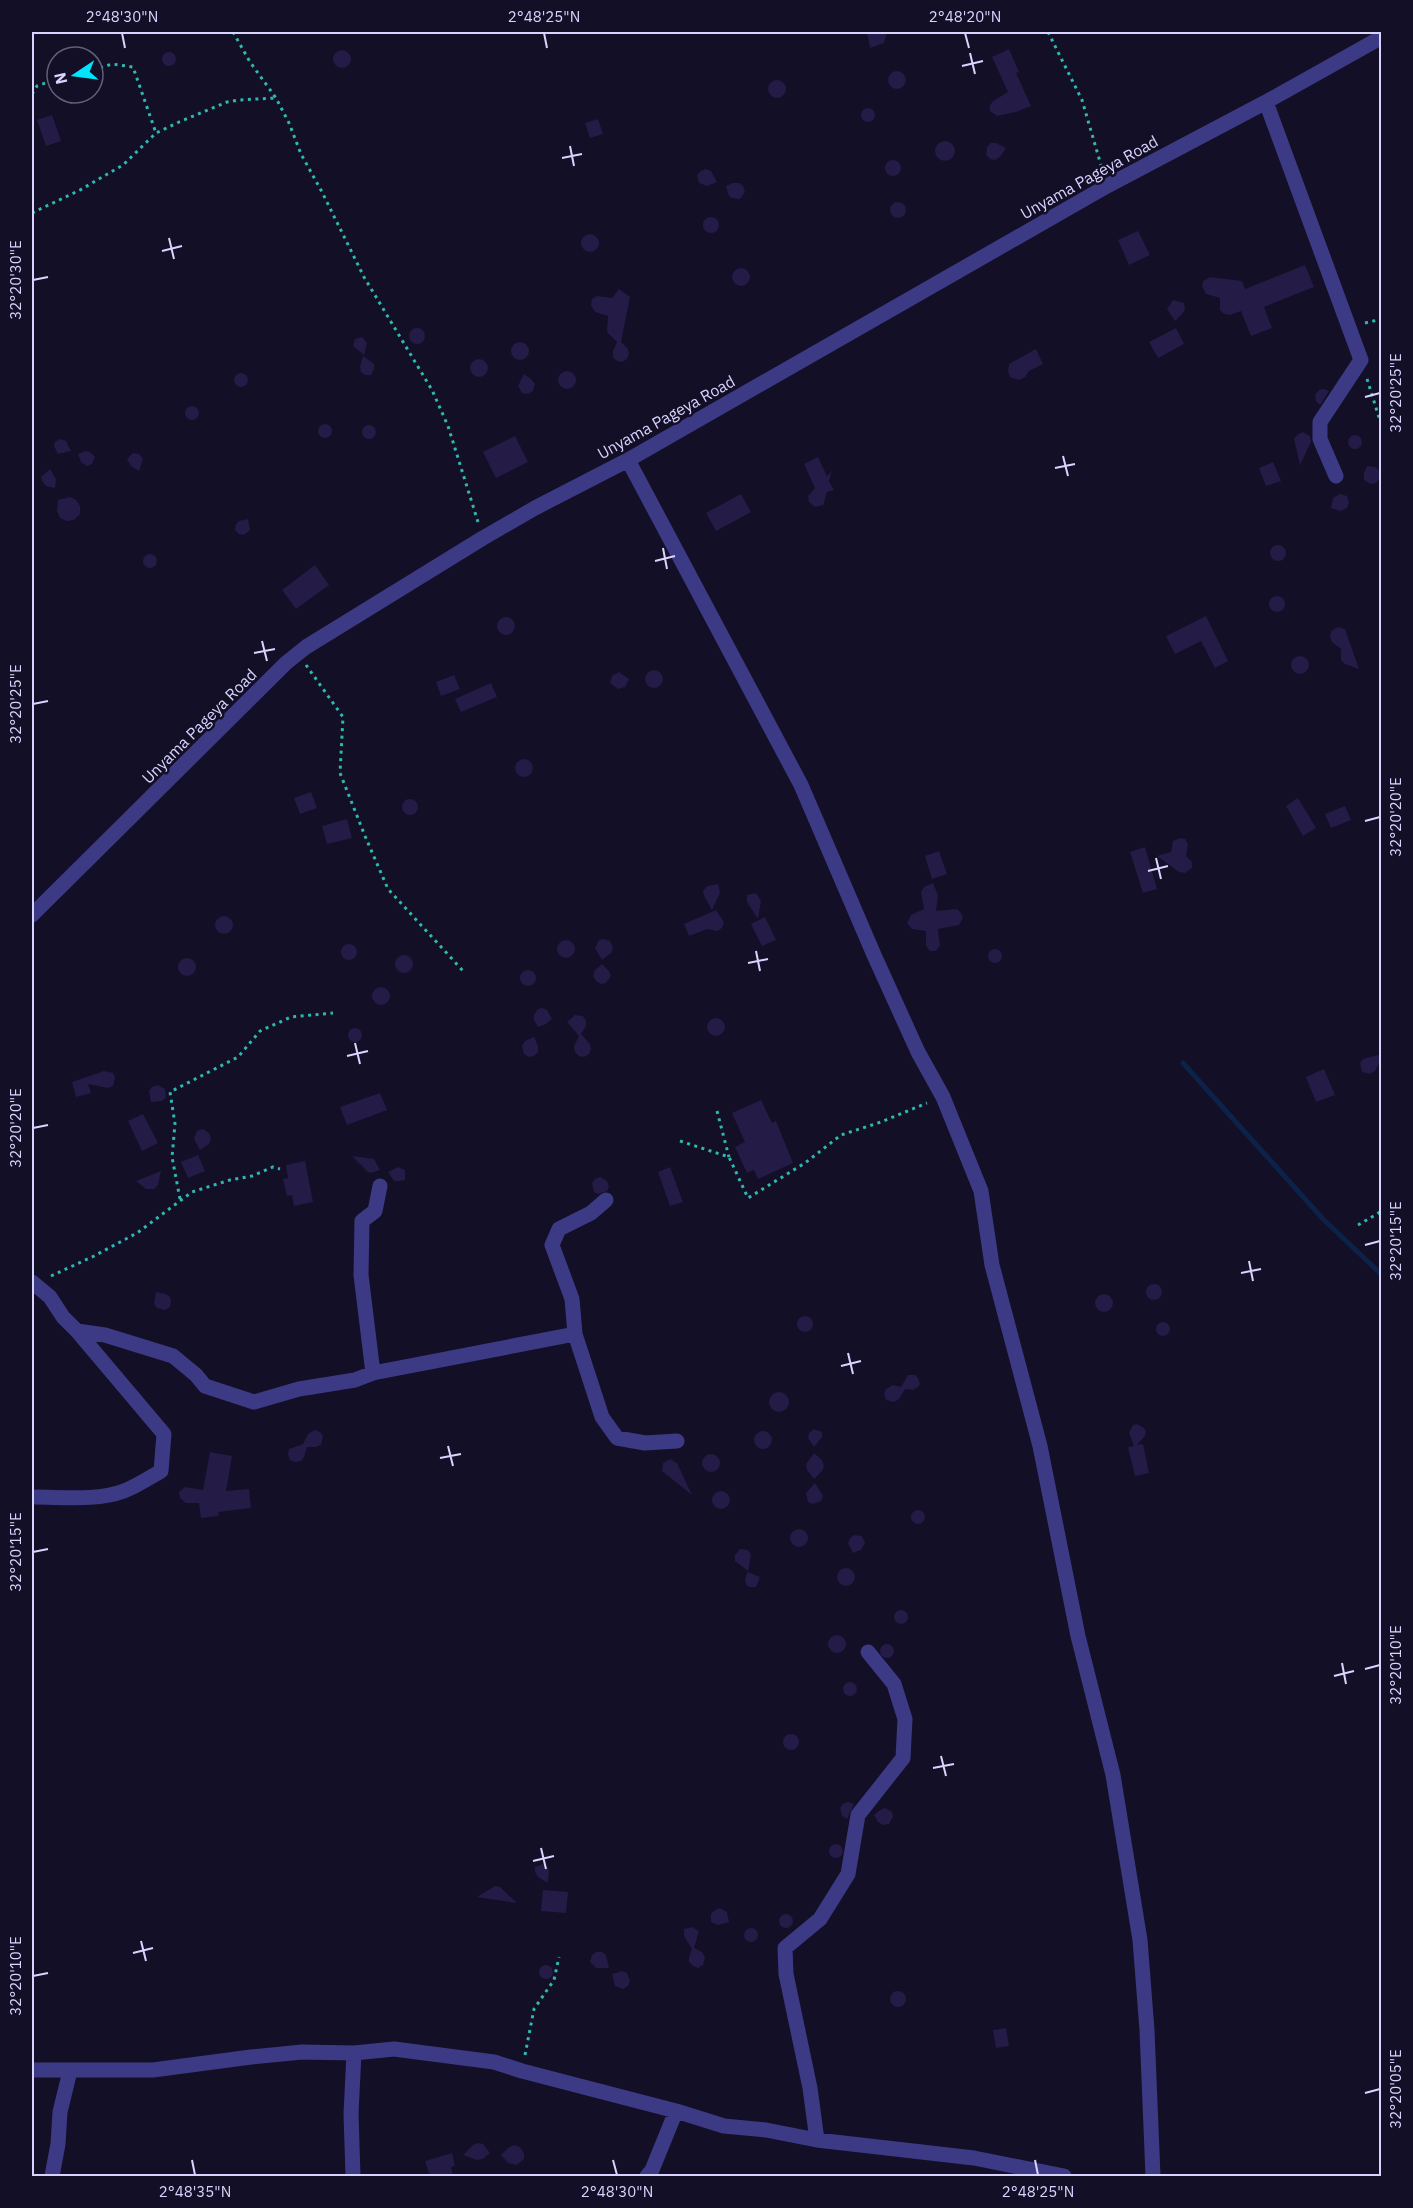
<svg xmlns="http://www.w3.org/2000/svg" width="1413" height="2208" viewBox="0 0 1413 2208" font-family="'IBM Plex Sans',sans-serif">
<rect width="100%" height="100%" fill="#130f26"/>
<g fill="none" stroke-linecap="round" stroke-linejoin="round">
<path stroke="#0c2248" stroke-width="5" d="M1183,1063L1323,1219L1382,1275"/>
</g>
<path fill="#241b47" d="M867,32H887L884,43L870,48Z
M1009,49L1019,72L1016,73L1031,106L1016,112L997,116L990,111V105L993,101L1008,92L992,57Z
M333 59a9 9 0 1 1 18 0a9 9 0 1 1-18 0Z
M162 59a7 7 0 1 1 14 0a7 7 0 1 1-14 0Z
M888 80a9 9 0 1 1 18 0a9 9 0 1 1-18 0Z
M768 89a9 9 0 1 1 18 0a9 9 0 1 1-18 0Z
M861 115a7 7 0 1 1 14 0a7 7 0 1 1-14 0Z
M52,115L61,141L46,146L37,120Z
M598,119L603,134L590,138L585,123Z
M935 151a10 10 0 1 1 20 0a10 10 0 1 1-20 0Z
M991,143H996L1006,148L1000,157L995,160L990,159L986,155L987,147Z
M885 168a8 8 0 1 1 16 0a8 8 0 1 1-16 0Z
M706,169L711,171L717,182L707,186L699,183L697,175L701,171Z
M733,183H739L743,186L745,192L740,199L731,198L728,194L726,186Z
M890 210a8 8 0 1 1 16 0a8 8 0 1 1-16 0Z
M703 225a8 8 0 1 1 16 0a8 8 0 1 1-16 0Z
M1138,231L1150,255L1129,265L1118,240Z
M581 243a9 9 0 1 1 18 0a9 9 0 1 1-18 0Z
M1305,265L1314,287L1264,307L1272,328L1251,336L1241,311L1230,315L1224,314L1220,310V298L1206,294L1202,286L1203,281L1210,277L1242,281L1245,289Z
M732 277a9 9 0 1 1 18 0a9 9 0 1 1-18 0Z
M619,289L630,297L621,342L628,349L629,354L627,359L622,362L617,361L613,357V351L617,342L607,332L608,316L595,312L591,305L592,299L597,296L612,298Z
M1173,300L1184,303L1185,309L1182,314L1175,321L1167,309Z
M409 336a8 8 0 1 1 16 0a8 8 0 1 1-16 0Z
M1176,328L1184,344L1158,358L1149,342Z
M362,337L367,343L364,355L353,346L355,339Z
M511 351a9 9 0 1 1 18 0a9 9 0 1 1-18 0Z
M1036,349L1043,364L1029,371L1025,377L1019,380L1010,377L1008,371L1009,364Z
M363,356L374,364V369L371,375H365L361,372L360,367Z
M470 368a9 9 0 1 1 18 0a9 9 0 1 1-18 0Z
M558 380a9 9 0 1 1 18 0a9 9 0 1 1-18 0Z
M234 380a7 7 0 1 1 14 0a7 7 0 1 1-14 0Z
M524,374L531,379L535,384L533,391L528,394L522,393L518,386Z
M1324,389L1329,391L1320,405L1316,401L1315,395L1319,390Z
M185 413a7 7 0 1 1 14 0a7 7 0 1 1-14 0Z
M318 431a7 7 0 1 1 14 0a7 7 0 1 1-14 0Z
M362 432a7 7 0 1 1 14 0a7 7 0 1 1-14 0Z
M1303,432L1310,436L1311,442L1300,465L1294,439L1298,434Z
M1348 442a7 7 0 1 1 14 0a7 7 0 1 1-14 0Z
M515,436L528,462L496,478L483,452Z
M60,439L66,441L71,451L58,454L54,446L55,442Z
M85,451L90,452L95,457L92,464L87,466L81,462L78,454Z
M133,453L139,454L143,459L139,471L131,466L127,459Z
M818,457L827,476L832,471L829,481L834,490L827,492L823,506V505L815,507L809,502L808,496L815,488L804,464Z
M1273,462L1281,481L1266,486L1259,468Z
M1367,466L1375,467L1379,470L1380,478L1376,483L1371,484L1364,480V473Z
M50,469L56,479L55,488L46,486L42,481L41,477Z
M741,494L751,512L716,531L706,513Z
M1340,494L1347,496L1349,503L1347,508L1341,511L1331,508L1333,498Z
M70,497L76,500L80,506V514L74,520L67,521L60,518L57,511L58,500Z
M248,519L250,530L244,535L239,534L235,530L236,524L239,521Z
M1270 553a8 8 0 1 1 16 0a8 8 0 1 1-16 0Z
M143 561a7 7 0 1 1 14 0a7 7 0 1 1-14 0Z
M315,565L329,585L296,609L282,590Z
M1269 604a8 8 0 1 1 16 0a8 8 0 1 1-16 0Z
M1206,616L1228,661L1215,668L1201,641L1175,654L1166,636Z
M497 626a9 9 0 1 1 18 0a9 9 0 1 1-18 0Z
M1338,627L1345,629L1359,669L1345,664L1341,660V649L1332,642L1330,636L1331,631Z
M1291 665a9 9 0 1 1 18 0a9 9 0 1 1-18 0Z
M645 679a9 9 0 1 1 18 0a9 9 0 1 1-18 0Z
M619,672L629,679L625,687L618,689L610,683L612,676Z
M454,675L460,689L441,696L436,682Z
M491,683L497,697L461,712L455,699Z
M515 768a9 9 0 1 1 18 0a9 9 0 1 1-18 0Z
M311,792L317,808L300,814L294,798Z
M1298,798L1316,828L1303,836L1286,806Z
M402 807a8 8 0 1 1 16 0a8 8 0 1 1-16 0Z
M1345,806L1351,820L1331,828L1325,814Z
M347,819L352,838L327,844L322,826Z
M1180,838L1185,839L1188,844L1186,856L1192,862V868L1185,873L1179,872L1157,856L1171,852L1173,841Z
M1145,847L1157,889L1143,893L1130,852Z
M939,851L947,874L932,879L925,856Z
M933,883L938,895L936,911L957,909L961,913L963,918L959,925L938,929L940,946L936,951H930L926,946V931L912,929L907,923L911,915L924,909L921,892L924,887Z
M718,884L720,893L712,910L704,896L703,891L707,886Z
M756,893L761,901L758,919L747,902V895Z
M716,910L724,922L722,928L717,931L707,929L689,936L684,924Z
M215 925a9 9 0 1 1 18 0a9 9 0 1 1-18 0Z
M765,917L776,940L762,946L751,924Z
M604,939L610,941L613,948L611,953L602,960L595,948L599,940Z
M557 949a9 9 0 1 1 18 0a9 9 0 1 1-18 0Z
M341 952a8 8 0 1 1 16 0a8 8 0 1 1-16 0Z
M988 956a7 7 0 1 1 14 0a7 7 0 1 1-14 0Z
M395 964a9 9 0 1 1 18 0a9 9 0 1 1-18 0Z
M178 967a9 9 0 1 1 18 0a9 9 0 1 1-18 0Z
M602,964L609,971L611,976L606,983L601,984L596,981L593,976L595,970Z
M520 978a8 8 0 1 1 16 0a8 8 0 1 1-16 0Z
M372 996a9 9 0 1 1 18 0a9 9 0 1 1-18 0Z
M542,1008L547,1010L552,1019L546,1024L538,1027L534,1020V1015L538,1009Z
M575,1015L583,1016L586,1021V1026L581,1034L590,1044L591,1049L589,1054L584,1057L579,1056L575,1052L574,1046L579,1036L567,1022Z
M707 1027a9 9 0 1 1 18 0a9 9 0 1 1-18 0Z
M348 1035a7 7 0 1 1 14 0a7 7 0 1 1-14 0Z
M534,1037L538,1046V1052L534,1056L529,1057L524,1054L522,1046L525,1041Z
M1382,1054V1058L1375,1071L1370,1074L1362,1072L1360,1063L1363,1059Z
M1324,1069L1335,1095L1316,1102L1306,1077Z
M104,1071L113,1073L115,1077L113,1086L108,1088L88,1084L91,1093L76,1097L72,1082Z
M158,1085L165,1089L166,1097L162,1101L151,1102L149,1091L152,1087Z
M380,1093L387,1110L347,1125L340,1107Z
M761,1100L772,1123L776,1121L793,1163L758,1179L754,1170L747,1173L735,1147L745,1142L732,1113Z
M143,1114L158,1143L142,1151L128,1121Z
M203,1129L209,1133L211,1139L209,1144L200,1150L194,1139L197,1131Z
M198,1155L205,1171L188,1178L181,1162Z
M352,1156L374,1159L380,1170L371,1173L368,1172Z
M305,1161L313,1202L294,1206L292,1195L287,1196L283,1179L288,1178L286,1165Z
M398,1167L405,1170V1180L398,1181H394L388,1172Z
M670,1167L683,1202L670,1206L658,1172Z
M161,1171L158,1185L154,1189H146L136,1181Z
M600,1177L607,1181L609,1187L607,1191L598,1194L594,1192L592,1183L595,1179Z
M1146 1292a8 8 0 1 1 16 0a8 8 0 1 1-16 0Z
M156,1292L166,1294L170,1297L171,1302L170,1307L165,1310L157,1308L154,1304Z
M1095 1303a9 9 0 1 1 18 0a9 9 0 1 1-18 0Z
M797 1324a8 8 0 1 1 16 0a8 8 0 1 1-16 0Z
M1156 1329a7 7 0 1 1 14 0a7 7 0 1 1-14 0Z
M908,1375H915L918,1378L920,1384L918,1387L913,1390L905,1389L899,1399L894,1402L886,1400L884,1394L886,1389L893,1385L901,1387Z
M769 1402a10 10 0 1 1 20 0a10 10 0 1 1-20 0Z
M1137,1424L1144,1428L1146,1432L1145,1436L1137,1445L1143,1444L1149,1473L1135,1476L1128,1447L1134,1446L1129,1433L1133,1425Z
M814,1429L822,1432V1437L814,1447L808,1438L809,1433Z
M315,1430L320,1432L323,1436L321,1445L316,1447H307L304,1457L301,1461L295,1462L290,1460L288,1454L289,1449L303,1444L308,1434Z
M754 1440a9 9 0 1 1 18 0a9 9 0 1 1-18 0Z
M210,1452L232,1456L226,1491L249,1489L251,1508L218,1512L219,1516L201,1518L199,1503H186L180,1498L179,1492L185,1487L203,1490Z
M814,1453L822,1460L824,1466L822,1471L814,1479L807,1470L806,1464Z
M702 1463a9 9 0 1 1 18 0a9 9 0 1 1-18 0Z
M670,1459L677,1463L692,1495L662,1471L663,1463Z
M815,1483L823,1496L821,1501L813,1504L808,1502L806,1493Z
M712 1500a9 9 0 1 1 18 0a9 9 0 1 1-18 0Z
M911 1517a7 7 0 1 1 14 0a7 7 0 1 1-14 0Z
M790 1538a9 9 0 1 1 18 0a9 9 0 1 1-18 0Z
M854,1535L862,1536L865,1543L861,1550L853,1553L848,1543L850,1538Z
M740,1549L748,1550L751,1555L748,1572L760,1577L756,1587H749L746,1584L745,1579L748,1571L735,1561V1555Z
M837 1577a9 9 0 1 1 18 0a9 9 0 1 1-18 0Z
M894 1617a7 7 0 1 1 14 0a7 7 0 1 1-14 0Z
M828 1644a9 9 0 1 1 18 0a9 9 0 1 1-18 0Z
M880 1651a7 7 0 1 1 14 0a7 7 0 1 1-14 0Z
M843 1689a7 7 0 1 1 14 0a7 7 0 1 1-14 0Z
M783 1742a8 8 0 1 1 16 0a8 8 0 1 1-16 0Z
M848,1802L854,1804L847,1819L842,1816L840,1808L843,1804Z
M885,1808L892,1812L893,1817L889,1824L883,1825L878,1822L874,1815L880,1810Z
M829 1851a7 7 0 1 1 14 0a7 7 0 1 1-14 0Z
M543,1864L549,1869L548,1883L538,1877L535,1872V1867Z
M495,1886L500,1887L517,1903L477,1897Z
M543,1890L568,1892L566,1913L541,1911Z
M720,1908L727,1912L729,1922L718,1925L711,1922V1914L715,1910Z
M779 1921a7 7 0 1 1 14 0a7 7 0 1 1-14 0Z
M692,1927L699,1931L694,1948L702,1952L705,1957L703,1965L698,1968L693,1966L689,1962V1957L692,1949L684,1936V1929Z
M744 1935a7 7 0 1 1 14 0a7 7 0 1 1-14 0Z
M596,1952H602L606,1955L609,1968H596L590,1962L592,1955Z
M539 1972a7 7 0 1 1 14 0a7 7 0 1 1-14 0Z
M622,1971L627,1973L630,1981L628,1986L623,1989L615,1986L612,1974Z
M890 1999a8 8 0 1 1 16 0a8 8 0 1 1-16 0Z
M1006,2028L1009,2046L996,2048L993,2030Z
M478,2143L483,2144L490,2153L483,2159L477,2160L463,2155L473,2145Z
M514,2145L520,2147L524,2153V2159L517,2165L508,2163L501,2155L508,2148Z
M452,2153L455,2166L451,2167L453,2176H430L425,2161Z"/>
<g fill="none" stroke-linecap="round" stroke-linejoin="round">
<path stroke="#2fb8b0" stroke-width="3" stroke-dasharray="3 4.5" stroke-linecap="butt" d="M233,32L250,62L276,98L289,123L301,154L322,192L364,277L432,390L448,426L478,522
M1048,32L1082,100L1103,172
M93,70L112,64L133,67L156,133
M32,94L37,86L57,79
M32,213L80,190L123,165L156,133L179,122L227,102L239,100L276,98
M1365,323L1382,319
M1367,379L1382,427
M306,665L343,717L340,773L365,836L388,889L464,972
M717,1111L729,1157
M680,1141L729,1157L748,1198L805,1163L841,1135L881,1122L927,1103
M180,1199L172,1157L175,1124L170,1092L238,1057L260,1031L291,1017L333,1013
M1358,1225L1382,1211
M51,1276L94,1256L137,1233L192,1192L230,1180L252,1176L273,1167L280,1169
M525,2055L534,2009L554,1980L559,1957"/>
<path stroke="#3d3a85" stroke-width="15" d="M1266,102L1361,360L1320,422V439L1336,476
M628,460L801,785L874,955L918,1052L943,1097L981,1191L992,1265L1040,1446L1078,1636L1113,1775L1140,1940L1147,2030L1153,2176
M32,915L286,663L306,647L483,538L535,508L628,460L1107,186L1266,102L1382,37
M32,1282L50,1297L63,1317L77,1331L105,1335L173,1356L196,1375L205,1386L254,1402L299,1389L355,1380L373,1373L575,1334L572,1299L552,1245L559,1229L591,1213L606,1200
M575,1334L602,1417L617,1438L645,1443L677,1441
M373,1373L361,1275L362,1221L375,1211L380,1186
M35,1497C63,1497 97,1501 124,1491C137,1486 149,1478 161,1471L164,1434L77,1331
M32,2070H153L251,2057L302,2052L354,2053L394,2049L494,2062L522,2071L676,2111L724,2126L766,2130L817,2140L974,2158L1064,2176
M817,2140L810,2088L786,1974L785,1948L820,1919L848,1874L858,1815L903,1758L905,1719L894,1684L868,1652
M52,2176L58,2144L60,2112L70,2071
M353,2176L351,2114L354,2053
M647,2176L652,2170L676,2111"/>
</g>
<path fill="none" stroke="#d9d4ff" stroke-width="2" d="M122,33L125,48M544,33L547,48M965,33L969,48M970,53L975,74M962,66L983,61M570,146L574,166M562,158L582,154M169,238L174,259M162,251L182,246M33,280L48,277M1365,397L1380,393M1063,456L1068,476M1055,468L1075,464M663,548L667,569M655,561L675,556M262,641L267,661M254,653L275,649M33,704L48,701M1365,821L1380,817M1156,858L1161,879M1148,871L1168,866M756,951L760,971M748,963L768,959M355,1043L360,1064M347,1056L368,1051M33,1128L48,1125M1365,1245L1380,1241M1249,1261L1253,1281M1241,1273L1261,1269M848,1353L853,1374M841,1366L861,1361M448,1446L453,1466M440,1458L461,1454M33,1552L48,1549M1342,1663L1346,1684M1365,1669L1380,1665M1334,1676L1354,1671M941,1756L946,1776M933,1768L954,1764M541,1848L546,1869M533,1861L554,1856M141,1941L146,1961M133,1953L153,1948M33,1976L48,1973M1365,2093L1380,2089M192,2160L195,2175M613,2160L617,2175M1035,2160L1038,2175"/>
<g text-anchor="middle" stroke-width="5" stroke-linejoin="round" paint-order="stroke">
<g font-size="16" fill="#d9d4ff" stroke="#130f26">
<text transform="translate(1089 177) rotate(-29)" y="6">Unyama Pageya Road</text>
<text transform="translate(666 417) rotate(-29)" y="6">Unyama Pageya Road</text>
<text transform="translate(199 726) rotate(-45)" y="6">Unyama Pageya Road</text>
</g>
</g>
<rect width="1413" height="2208" fill="none" stroke="#130f26" stroke-width="66"/>
<g transform="translate(75 75) rotate(257)"><circle r="28" fill="#130f26" stroke="#625e7d" stroke-width="1.5"/>
<path d="M0-4.5L10 22L0 15L-10 22Z" fill="#00e5ff"/>
<text y="-9" font-size="16" font-weight="bold" text-anchor="middle" fill="#d9d4ff">N</text>
</g>
<rect x="33" y="33" width="1347" height="2142" fill="none" stroke="#d9d4ff" stroke-width="2"/>
<g font-size="15" text-anchor="middle" fill="#d9d4ff">
<text x="122" y="22">2°48'30"N</text>
<text x="544" y="22">2°48'25"N</text>
<text x="965" y="22">2°48'20"N</text>
<text transform="translate(16 280) rotate(-90)" y="5">32°20'30"E</text>
<text transform="translate(1396 393) rotate(-90)" y="5">32°20'25"E</text>
<text transform="translate(16 704) rotate(-90)" y="5">32°20'25"E</text>
<text transform="translate(1396 817) rotate(-90)" y="5">32°20'20"E</text>
<text transform="translate(16 1128) rotate(-90)" y="5">32°20'20"E</text>
<text transform="translate(1396 1241) rotate(-90)" y="5">32°20'15"E</text>
<text transform="translate(16 1552) rotate(-90)" y="5">32°20'15"E</text>
<text transform="translate(1396 1665) rotate(-90)" y="5">32°20'10"E</text>
<text transform="translate(16 1976) rotate(-90)" y="5">32°20'10"E</text>
<text transform="translate(1396 2089) rotate(-90)" y="5">32°20'05"E</text>
<text x="195" y="2197">2°48'35"N</text>
<text x="617" y="2197">2°48'30"N</text>
<text x="1038" y="2197">2°48'25"N</text>
</g>
</svg>
